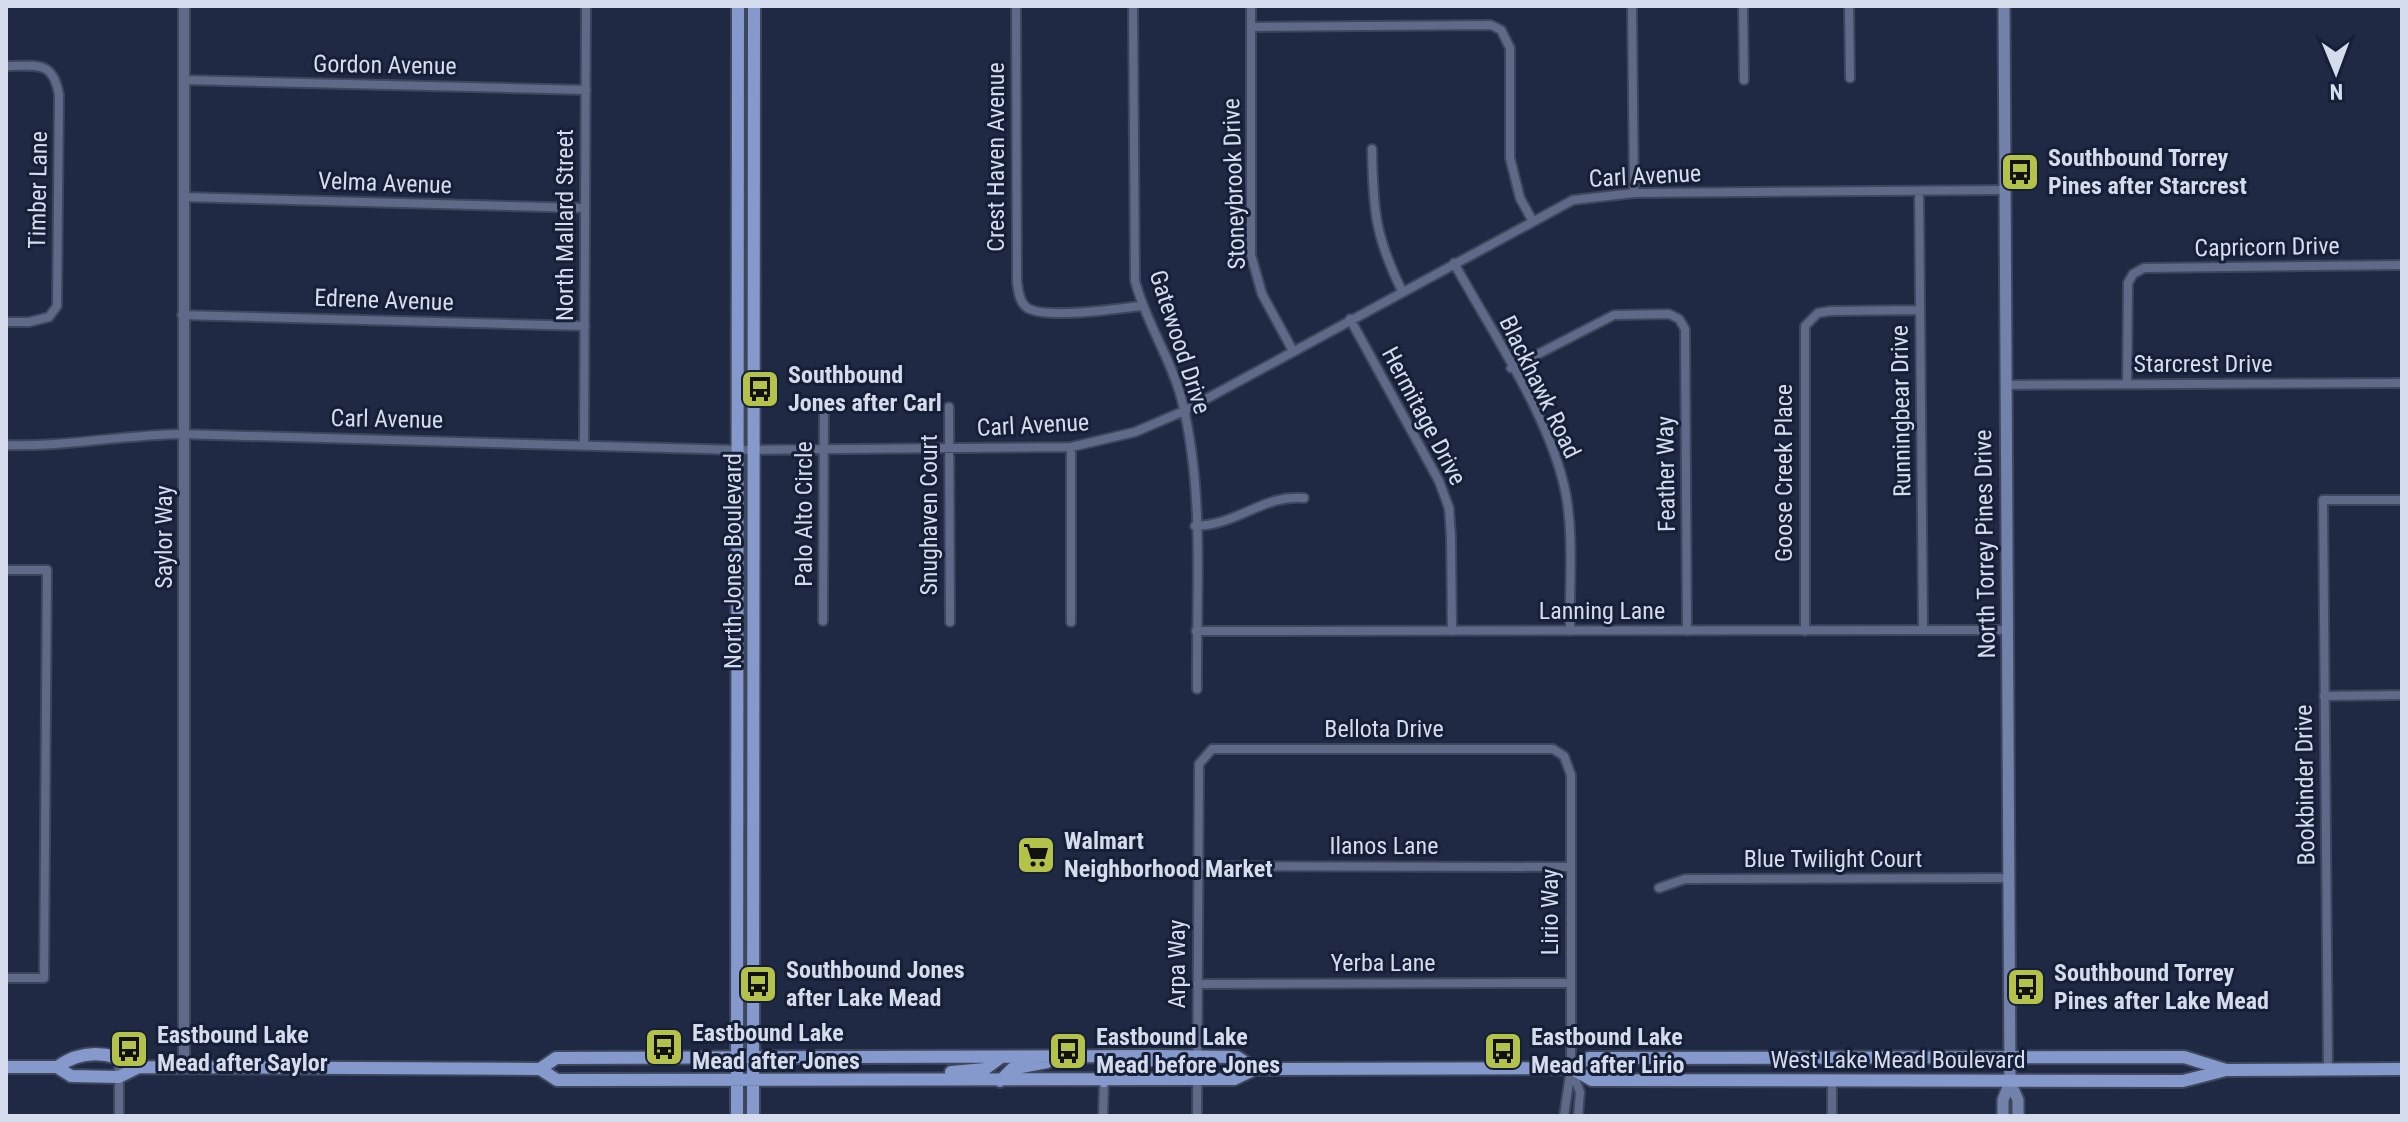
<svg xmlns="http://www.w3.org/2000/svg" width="2408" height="1122" viewBox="0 0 2408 1122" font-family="'Roboto Condensed',sans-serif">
<rect width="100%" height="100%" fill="#202943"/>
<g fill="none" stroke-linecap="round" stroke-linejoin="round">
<g stroke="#3e465c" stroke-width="12">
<path id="minor" d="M1016,6L1017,282C1018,290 1019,300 1025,306C1039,321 1120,308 1142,306
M1133,6L1135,281C1146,323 1172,360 1182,401C1205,493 1196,595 1197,689
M1251,6V255L1262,294L1293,351
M1632,6L1634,193
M1743,6L1744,80
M1849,6L1850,78
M1251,27L1491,25L1501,30L1510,48V158L1520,198L1532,220
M6,66C37,66 53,60 59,95L57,306L49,317L29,322H6
M184,80L586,90
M1372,149C1373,210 1375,236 1402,291
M1919,191L1923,630
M183,197L585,208
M1454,263C1491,331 1552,419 1566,495C1574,539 1569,587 1570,631
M182,315L585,326
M1350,319L1439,481L1449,508L1451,537L1452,631
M1511,368L1614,315L1669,314L1679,319L1685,329L1687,631
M2127,384L2128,283L2133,274L2144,268L2402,265
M2005,385L2402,383
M949,407L950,622
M584,444L586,6
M6,445C65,447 122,435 181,434L738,450L1071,447L1135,432L1184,411L1573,200L1634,193L2004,190
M1071,447V622
M1195,526C1238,525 1264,494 1304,498
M6,570H47L44,978H6
M823,621L824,407
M1196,631L2008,630
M1805,631V326L1818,313L1830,311L1920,310
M2324,696L2402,695
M1197,866L1571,867
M1659,888L1685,879L2009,878
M1197,984L1570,983
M119,1057V1116
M1571,1069L1580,1092L1578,1116
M2328,1069L2323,500H2402
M1103,1116L1104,1081
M1197,1116L1199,764L1212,749H1553L1564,756L1571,775V1068L1564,1116
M1832,1116V1082"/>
</g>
<g stroke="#3e465c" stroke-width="14">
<path id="tertiary" d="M184,6V1067"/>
</g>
<g stroke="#3e465c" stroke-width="15">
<path id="secondary" d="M2010,1082L2018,1100V1116
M2003,1116V1100L2010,1082L2004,6"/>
</g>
<g stroke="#3e465c" stroke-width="16">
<path id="primary" d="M6,1067H57L71,1076L119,1077L139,1067L540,1069L556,1058L1158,1056L1237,1057L1255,1069
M57,1067C83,1048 112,1052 139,1067
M1571,1068L1592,1080L2183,1081L2226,1070L2402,1069
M540,1069L557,1080L1234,1079L1255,1069L1571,1068L1589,1058L2184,1057L2226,1070
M951,1072L985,1069L1000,1058
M1000,1081L1012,1069L1047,1062
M1104,1081L1108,1070C1125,1062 1138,1068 1158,1057
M737,1116L738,6
M753,1116L754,6"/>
</g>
<use href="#minor" stroke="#5e6a88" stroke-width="8"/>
<use href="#tertiary" stroke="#5e6a88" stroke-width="10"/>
<use href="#secondary" stroke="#7282aa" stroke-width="11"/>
<use href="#primary" stroke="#8699cc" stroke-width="12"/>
</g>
<defs>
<g id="bus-square" transform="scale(2)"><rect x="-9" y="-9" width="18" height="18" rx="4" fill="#b5c249" stroke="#161f38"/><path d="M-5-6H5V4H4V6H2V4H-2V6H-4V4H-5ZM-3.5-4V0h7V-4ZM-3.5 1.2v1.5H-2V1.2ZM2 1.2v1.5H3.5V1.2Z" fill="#111"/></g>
<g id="supermarket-square" transform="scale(2)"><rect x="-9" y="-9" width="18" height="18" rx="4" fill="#b5c249" stroke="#161f38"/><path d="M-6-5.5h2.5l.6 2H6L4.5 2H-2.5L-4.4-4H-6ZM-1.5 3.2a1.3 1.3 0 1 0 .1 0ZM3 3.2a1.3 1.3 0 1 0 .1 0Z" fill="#111"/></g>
</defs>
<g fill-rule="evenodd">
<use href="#bus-square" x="2020" y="172"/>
<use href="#bus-square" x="760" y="389"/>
<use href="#supermarket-square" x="1036" y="855"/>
<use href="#bus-square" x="758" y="984"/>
<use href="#bus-square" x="2026" y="987"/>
<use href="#bus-square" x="664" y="1047"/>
<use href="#bus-square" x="129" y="1049"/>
<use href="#bus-square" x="1068" y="1051"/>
<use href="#bus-square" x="1503" y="1051"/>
</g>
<g text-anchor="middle" stroke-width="6" stroke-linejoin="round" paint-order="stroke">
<g font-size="24" fill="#d5dced" stroke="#161f38">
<text transform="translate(385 65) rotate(1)" y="8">Gordon Avenue</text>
<text transform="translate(996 157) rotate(-90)" y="8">Crest Haven Avenue</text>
<text transform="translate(1645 176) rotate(-3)" y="8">Carl Avenue</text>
<text transform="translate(385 183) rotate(2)" y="8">Velma Avenue</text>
<text transform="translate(1234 184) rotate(-92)" y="8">Stoneybrook Drive</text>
<text transform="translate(38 190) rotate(-89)" y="8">Timber Lane</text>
<text transform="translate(565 225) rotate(-90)" y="8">North Mallard Street</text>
<text transform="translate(2267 247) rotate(-1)" y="8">Capricorn Drive</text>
<text transform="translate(384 300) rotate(2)" y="8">Edrene Avenue</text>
<text transform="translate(1180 342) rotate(72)" y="8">Gatewood Drive</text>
<text x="2203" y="372">Starcrest Drive</text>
<text transform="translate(1540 387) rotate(64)" y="8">Blackhawk Road</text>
<text transform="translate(1901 411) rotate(-91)" y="8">Runningbear Drive</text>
<text transform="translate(1424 416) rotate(62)" y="8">Hermitage Drive</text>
<text transform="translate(387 419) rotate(1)" y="8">Carl Avenue</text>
<text transform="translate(1033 425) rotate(-3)" y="8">Carl Avenue</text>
<text transform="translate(1784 473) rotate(-90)" y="8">Goose Creek Place</text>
<text transform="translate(1666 474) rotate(-91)" y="8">Feather Way</text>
<text transform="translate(804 514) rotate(-90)" y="8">Palo Alto Circle</text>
<text transform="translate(929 515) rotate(-90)" y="8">Snughaven Court</text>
<text transform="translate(164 537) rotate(-90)" y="8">Saylor Way</text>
<text transform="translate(1985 544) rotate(-91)" y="8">North Torrey Pines Drive</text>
<text transform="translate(733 561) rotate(-90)" y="8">North Jones Boulevard</text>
<text x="1602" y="619">Lanning Lane</text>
<text x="1384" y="737">Bellota Drive</text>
<text transform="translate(2305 785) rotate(-91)" y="8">Bookbinder Drive</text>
<text x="1384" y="854">Ilanos Lane</text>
<text x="1833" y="867">Blue Twilight Court</text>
<text transform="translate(1550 912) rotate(-90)" y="8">Lirio Way</text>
<text x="1383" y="971">Yerba Lane</text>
<text transform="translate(1177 964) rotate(-90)" y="8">Arpa Way</text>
<text x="1898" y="1068">West Lake Mead Boulevard</text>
</g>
<g font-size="24" font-weight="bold" fill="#d5dced" stroke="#161f38" text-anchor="start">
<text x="2048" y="166">Southbound Torrey<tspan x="2048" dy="28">Pines after Starcrest</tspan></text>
<text x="788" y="383">Southbound<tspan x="788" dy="28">Jones after Carl</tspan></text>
<text x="1064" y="849">Walmart<tspan x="1064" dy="28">Neighborhood Market</tspan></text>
<text x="786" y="978">Southbound Jones<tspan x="786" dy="28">after Lake Mead</tspan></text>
<text x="2054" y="981">Southbound Torrey<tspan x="2054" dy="28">Pines after Lake Mead</tspan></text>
<text x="692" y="1041">Eastbound Lake<tspan x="692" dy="28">Mead after Jones</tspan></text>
<text x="157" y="1043">Eastbound Lake<tspan x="157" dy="28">Mead after Saylor</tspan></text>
<text x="1096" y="1045">Eastbound Lake<tspan x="1096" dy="28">Mead before Jones</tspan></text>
<text x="1531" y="1045">Eastbound Lake<tspan x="1531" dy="28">Mead after Lirio</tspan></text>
</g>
</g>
<rect width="2408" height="1122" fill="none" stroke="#d5dced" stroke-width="16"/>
<g transform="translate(2336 72) rotate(179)" stroke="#161f38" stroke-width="6" paint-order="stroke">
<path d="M0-6L14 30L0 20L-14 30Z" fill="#d5dced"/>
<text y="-12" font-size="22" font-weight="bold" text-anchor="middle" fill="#d5dced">N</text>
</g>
</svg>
